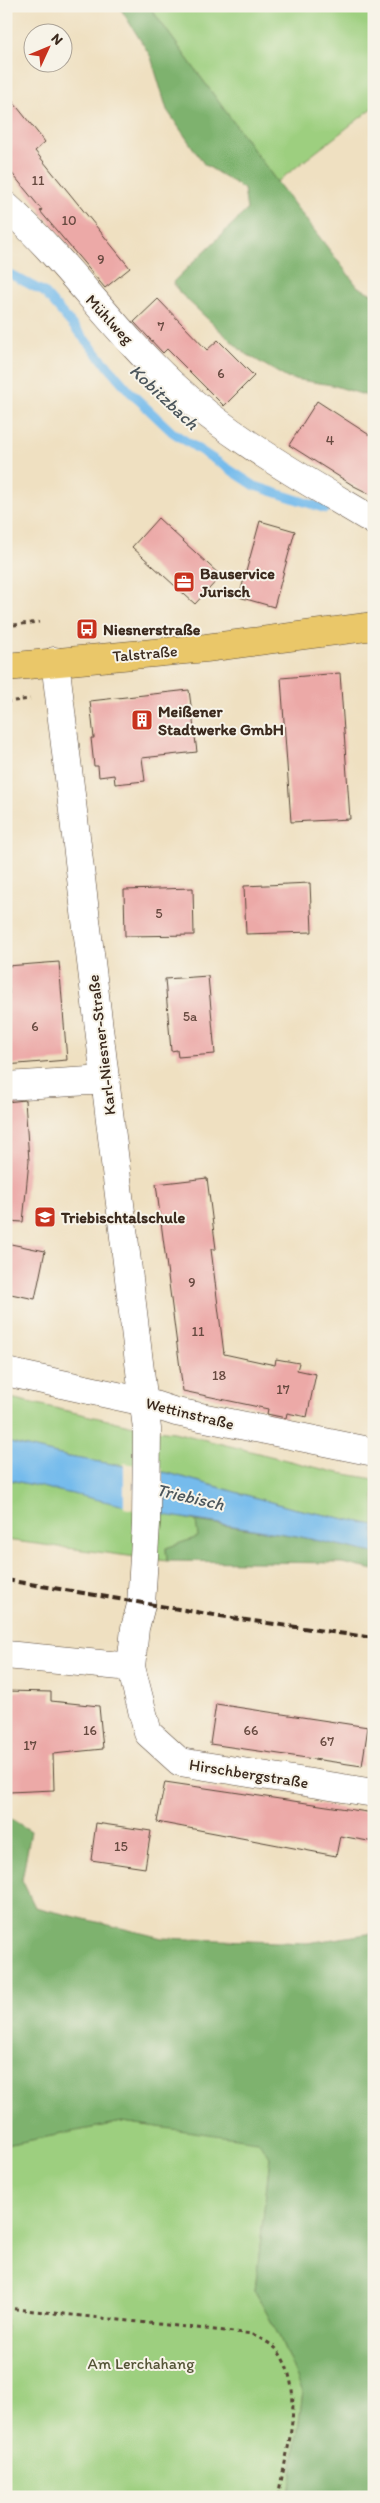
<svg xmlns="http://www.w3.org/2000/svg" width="380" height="2503" viewBox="0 0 380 2503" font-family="Itim,sans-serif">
<rect width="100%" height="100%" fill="#f7f3e8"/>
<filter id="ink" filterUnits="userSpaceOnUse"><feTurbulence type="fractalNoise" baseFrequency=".02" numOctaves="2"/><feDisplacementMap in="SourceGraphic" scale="10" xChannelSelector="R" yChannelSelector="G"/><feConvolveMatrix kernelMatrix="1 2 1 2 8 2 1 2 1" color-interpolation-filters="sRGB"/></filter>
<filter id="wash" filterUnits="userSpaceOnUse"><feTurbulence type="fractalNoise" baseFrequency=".0096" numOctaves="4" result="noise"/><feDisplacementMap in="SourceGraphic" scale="20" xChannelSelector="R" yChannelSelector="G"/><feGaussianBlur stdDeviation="1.12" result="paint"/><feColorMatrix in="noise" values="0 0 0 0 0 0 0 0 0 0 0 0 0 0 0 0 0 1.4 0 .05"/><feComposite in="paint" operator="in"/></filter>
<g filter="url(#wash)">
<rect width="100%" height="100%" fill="#efe0c1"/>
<path fill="#9dcf7f" stroke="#6c7c4e" d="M149,6H374V107L277,182Z
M6,1397L147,1429L174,1432L334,1472L374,1479V1525L292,1508L168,1473L69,1457L6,1442Z
M6,1479L196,1521L199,1537L166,1548L167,1561L6,1540Z
M122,2122L257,2140L270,2157L255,2291L280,2338L303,2392L289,2497H6V2145Z"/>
<path fill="#7eb26e" stroke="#5c6e46" d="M119,6H149L277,182L358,287L374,295V398L332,385L287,378L243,352L180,293L173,282L247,210L244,189L204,164L167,110L151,57Z
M196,1521L297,1536L374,1553V1570L342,1563L167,1561L166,1548L198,1537Z
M6,1816L31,1831L22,1880L35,1907L162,1938L307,1943L374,1933V2497H289L303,2392L280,2338L255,2291L270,2157L257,2141L122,2122L6,2145Z"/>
<path fill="#74bbec" stroke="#587285" d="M6,1442L69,1457L168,1473L292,1508L374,1525V1553L297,1536L170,1516L6,1479Z"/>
<path fill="#efe0c1" d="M124,1463L162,1469V1516L124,1508Z"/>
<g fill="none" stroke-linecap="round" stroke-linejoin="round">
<path stroke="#74bbec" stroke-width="9" d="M6,272L44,292L130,392L172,432L255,486L326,509"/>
</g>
<g id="blocks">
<path fill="#eca9a7" d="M6,93L45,142L35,151L130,268L105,288L40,211L42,210L6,166Z
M158,299L207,350L218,340L254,376L224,406L167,349L163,353L134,322Z
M317,401L374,438V496L354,486L289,445Z
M158,518L221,576L195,604L132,547Z
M260,521L295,531L274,607L239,597Z
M340,673L350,819L291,822L281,678Z
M189,690L197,752L142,758L145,781L115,784L114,775L99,777L98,766H94L91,738H94L90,701Z
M310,883L312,932L246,934L244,886Z
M193,888L194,935L125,936L124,890Z
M59,962L67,1060L6,1065V994H9L7,966Z
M208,976L215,1054L178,1057L177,1050L171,1051L165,979Z
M25,1100L29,1161L23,1222L6,1221V1102Z
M207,1178L216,1249H211L224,1354L275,1365L276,1359L299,1363L297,1370L316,1374L307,1417L287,1413L286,1418L267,1414L268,1409L183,1391L156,1184Z
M6,1243L45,1251L35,1299L6,1293Z
M6,1691L51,1692V1701L99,1706L103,1749L53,1754L54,1790L9,1792Z
M216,1704L368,1727L362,1766L210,1744Z
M165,1782L374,1813V1842L340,1836L336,1856L157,1822Z
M96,1823L151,1831L145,1868L91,1860Z"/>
</g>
</g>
<g filter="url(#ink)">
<use href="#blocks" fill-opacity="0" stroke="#564536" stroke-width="1"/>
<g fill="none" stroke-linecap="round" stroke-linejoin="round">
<g stroke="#564536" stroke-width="29">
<path id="minor" d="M6,206C66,260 112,328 171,383C231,439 304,479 374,521
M55,661L147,1429L146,1524L141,1605L135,1628L131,1667L148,1733L180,1762L374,1793
M6,1086L106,1080
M6,1372L145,1402L176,1412L374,1452
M6,1655L131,1667"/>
</g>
<g stroke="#564536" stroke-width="29">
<path id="major" d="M6,667L206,648L374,626"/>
</g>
<path stroke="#564536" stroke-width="3" stroke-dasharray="4 4" stroke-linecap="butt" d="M6,626L39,622
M6,702L30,699
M6,2308L253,2334C260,2339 273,2344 278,2351C307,2393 286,2451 278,2497"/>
<use href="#minor" stroke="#fff" stroke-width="28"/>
<use href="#major" stroke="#eac769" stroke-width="28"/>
<path stroke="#3b2a1e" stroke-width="4" stroke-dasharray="8 4" stroke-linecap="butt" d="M6,1580L232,1618L374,1638"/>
</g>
</g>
<defs>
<g id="office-square" transform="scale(1.125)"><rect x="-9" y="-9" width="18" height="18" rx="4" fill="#c8321e" stroke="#f7f3e8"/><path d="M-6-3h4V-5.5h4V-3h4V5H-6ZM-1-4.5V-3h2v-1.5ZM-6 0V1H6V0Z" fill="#fff"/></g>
<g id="bus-square" transform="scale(1.125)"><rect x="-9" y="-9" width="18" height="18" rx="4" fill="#c8321e" stroke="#f7f3e8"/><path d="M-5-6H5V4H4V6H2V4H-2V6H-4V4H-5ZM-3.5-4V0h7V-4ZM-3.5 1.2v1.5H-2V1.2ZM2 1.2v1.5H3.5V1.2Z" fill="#fff"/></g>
<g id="building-square" transform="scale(1.125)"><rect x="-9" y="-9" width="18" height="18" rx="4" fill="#c8321e" stroke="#f7f3e8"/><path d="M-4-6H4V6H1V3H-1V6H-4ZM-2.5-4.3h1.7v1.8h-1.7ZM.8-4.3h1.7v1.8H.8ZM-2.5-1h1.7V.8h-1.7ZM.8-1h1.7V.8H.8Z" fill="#fff"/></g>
<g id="school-square" transform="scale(1.125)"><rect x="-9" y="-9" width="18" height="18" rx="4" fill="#c8321e" stroke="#f7f3e8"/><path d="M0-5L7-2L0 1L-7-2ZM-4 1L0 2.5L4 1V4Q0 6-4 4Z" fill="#fff"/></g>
</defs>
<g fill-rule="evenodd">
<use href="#office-square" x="184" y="582"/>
<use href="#bus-square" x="87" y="629"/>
<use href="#building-square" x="142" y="720"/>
<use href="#school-square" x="45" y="1217"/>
</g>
<g text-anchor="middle" stroke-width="4" stroke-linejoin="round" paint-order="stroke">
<g font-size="14" fill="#674a40">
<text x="38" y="185">11</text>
<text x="69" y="225">10</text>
<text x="101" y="264">9</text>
<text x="161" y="331">7</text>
<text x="221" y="378">6</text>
<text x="330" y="445">4</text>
<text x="159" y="918">5</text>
<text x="190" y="1021">5a</text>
<text x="35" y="1031">6</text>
<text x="192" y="1287">9</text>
<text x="198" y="1336">11</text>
<text x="219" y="1380">18</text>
<text x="283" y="1394">17</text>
<text x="90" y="1735">16</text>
<text x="251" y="1735">66</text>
<text x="327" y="1746">67</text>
<text x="30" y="1750">17</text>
<text x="121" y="1851">15</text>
</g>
<g font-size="16" fill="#3b2a1e" stroke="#f7f3e8">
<text transform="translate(110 319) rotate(47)" y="6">Mühlweg</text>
<text transform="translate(145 653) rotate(-5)" y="6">Talstraße</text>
<text transform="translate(101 1045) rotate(-97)" y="6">Karl-Niesner-Straße</text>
<text transform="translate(190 1413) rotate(14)" y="6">Wettinstraße</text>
<text transform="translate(249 1773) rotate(9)" y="6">Hirschbergstraße</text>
</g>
<g font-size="16" font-weight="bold" fill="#3b2a1e" stroke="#f7f3e8" text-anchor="start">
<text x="200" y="579">Bauservice<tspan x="200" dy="18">Jurisch</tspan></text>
<text x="103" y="635">Niesnerstraße</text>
<text x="158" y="717">Meißener<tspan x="158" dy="18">Stadtwerke GmbH</tspan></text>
<text x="61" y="1223">Triebischtalschule</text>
</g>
<g font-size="16" fill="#545336" stroke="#f7f3e8">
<text x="141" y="2369">Am Lerchahang</text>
</g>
<g font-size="18" font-style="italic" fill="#4c565c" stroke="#f7f3e8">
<text transform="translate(164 397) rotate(43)" y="6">Kobitzbach</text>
<text transform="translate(190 1497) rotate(13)" y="6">Triebisch</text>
</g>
</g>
<rect width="380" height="2503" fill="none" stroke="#f7f3e8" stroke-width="25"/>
<g transform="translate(48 48) rotate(46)"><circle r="24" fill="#f7f3e8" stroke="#aca397"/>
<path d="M0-4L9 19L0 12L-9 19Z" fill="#c8321e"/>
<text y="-8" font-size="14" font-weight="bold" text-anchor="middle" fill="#3b2a1e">N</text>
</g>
</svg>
